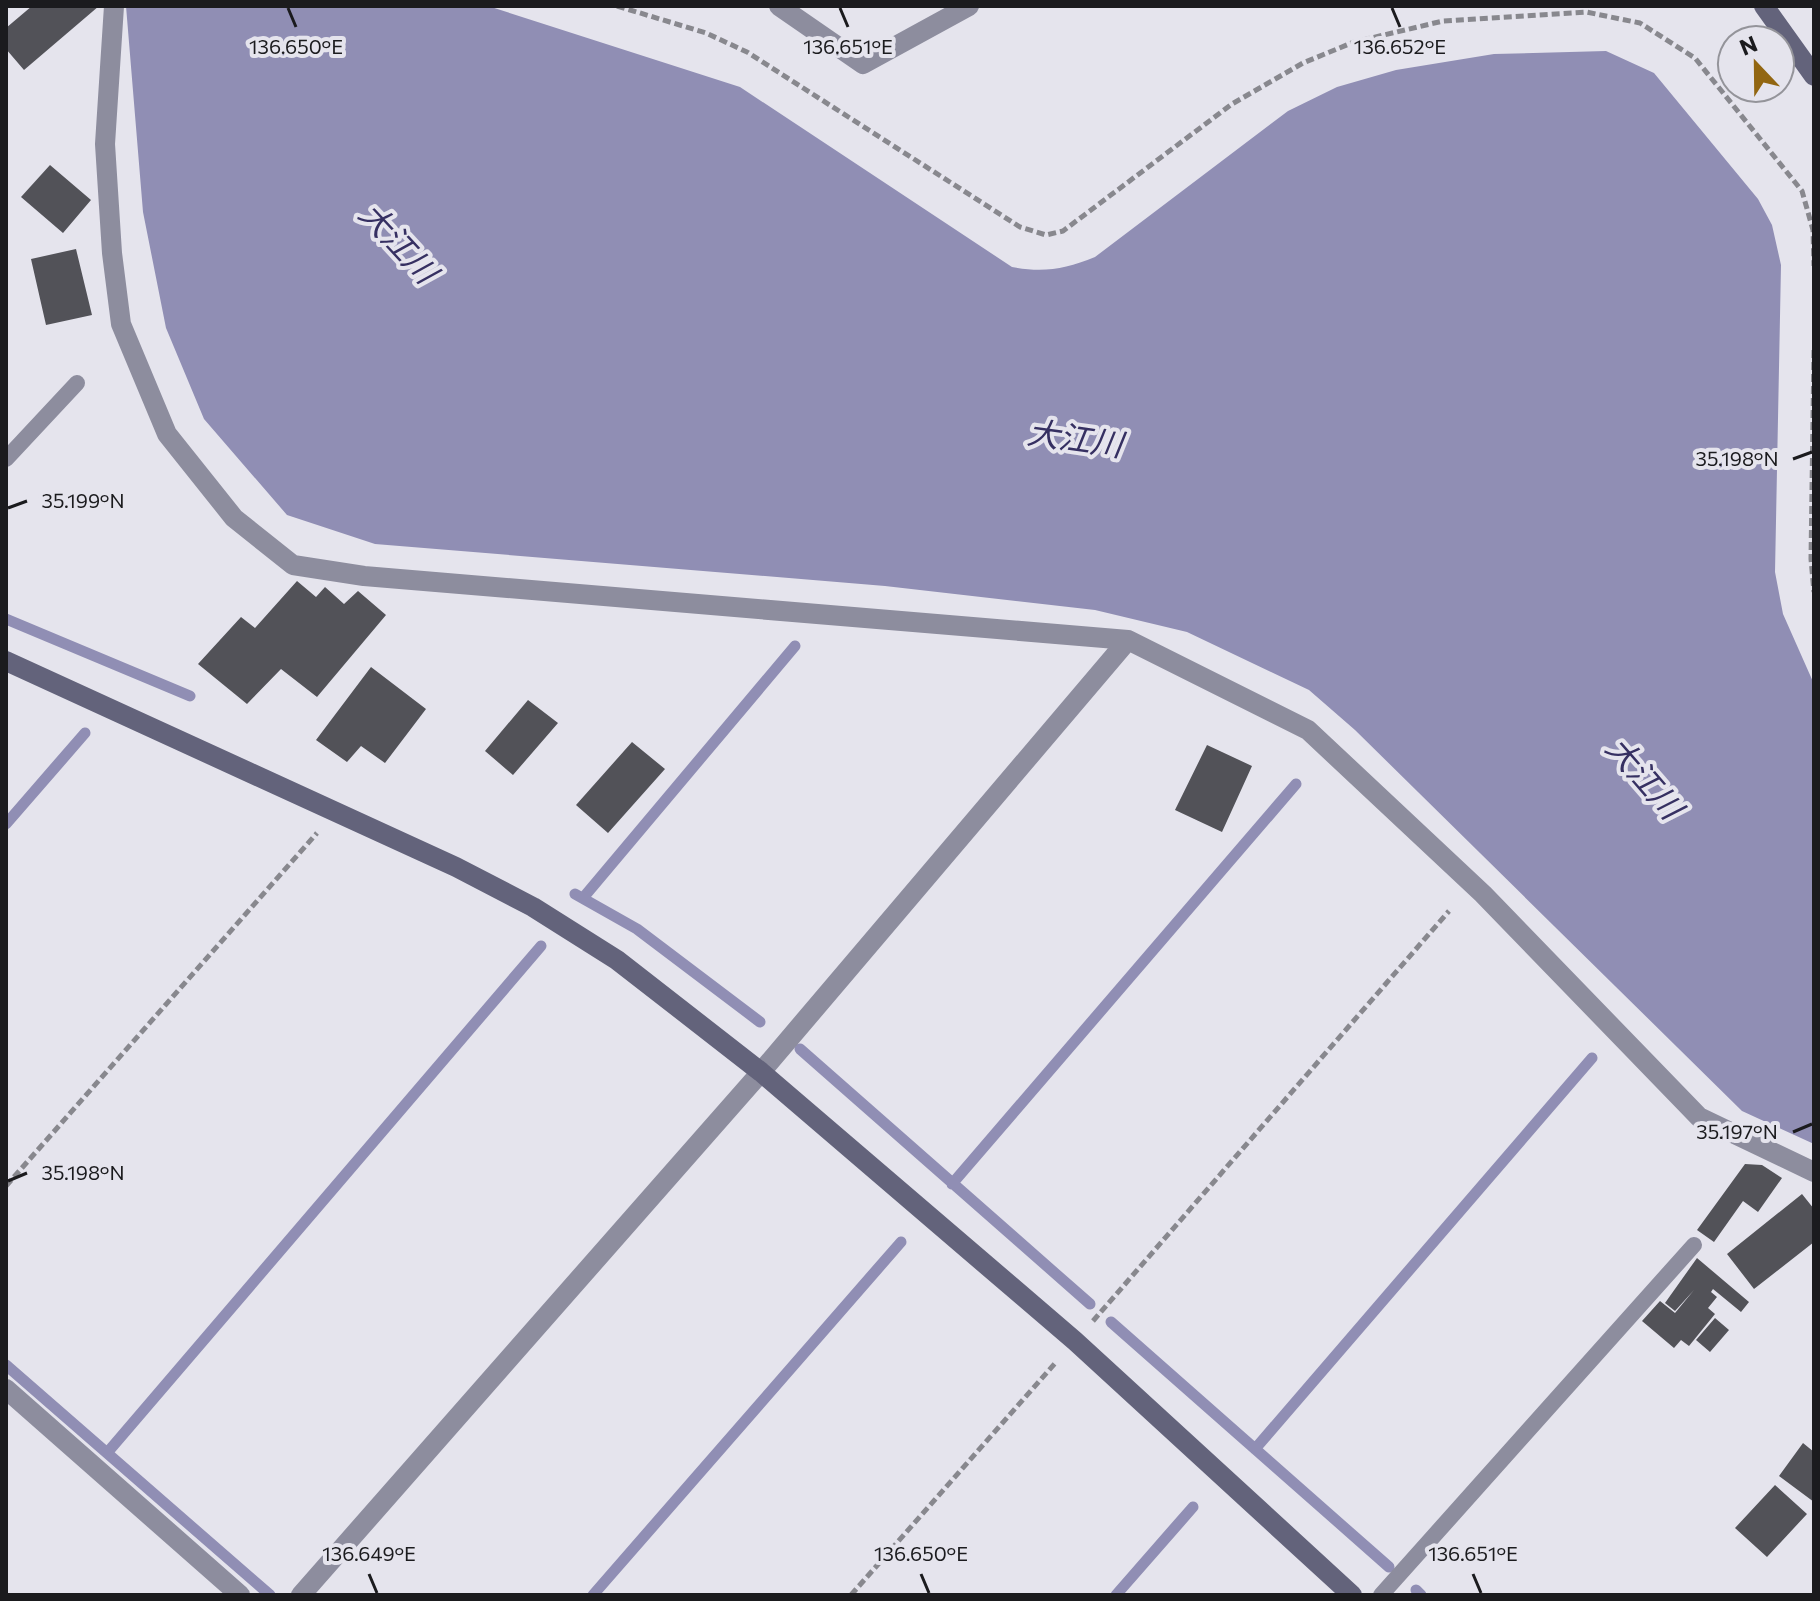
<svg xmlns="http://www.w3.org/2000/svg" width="1820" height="1601" viewBox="0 0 1820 1601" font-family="Commissioner,'Noto Sans JP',sans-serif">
<rect width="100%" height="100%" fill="#e5e4ed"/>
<path fill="#908eb4" d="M126,6H488L740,87L1012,267C1044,273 1065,269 1095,257L1288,111L1337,87L1396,70L1494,54L1606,51L1654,73L1758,199L1772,225L1781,265L1775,572L1783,614L1814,684V1144L1742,1111L1355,730L1309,690L1187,632L1095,610L885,586L375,544L287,515L204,419L166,328L143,212Z"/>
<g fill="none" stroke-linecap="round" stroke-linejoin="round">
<path stroke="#908eb4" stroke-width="11" d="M6,619L190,696
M6,824L85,733
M575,894L637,929L760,1022
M583,898L795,646
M800,1049L1090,1304
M952,1184L1296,784
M1111,1322L1389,1567
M6,1365L270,1595
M1255,1449L1592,1058
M107,1453L541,946
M1416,1590L1421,1595
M593,1595L901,1242
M1116,1595L1193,1507"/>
</g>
<path fill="#525258" d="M32,6H99L24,70L6,49V28Z
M50,165L91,200L63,233L21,197Z
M76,249L92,315L46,325L31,259Z
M297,581L316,597L325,587L344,604L358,591L386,615L317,697L281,669L247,704L198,664L241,617L255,628Z
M371,667L426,709L385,763L361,746L347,762L316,740Z
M528,700L558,723L513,775L485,751Z
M632,742L665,769L608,833L576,805Z
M1207,745L1252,766L1222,832L1175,810Z
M1745,1164L1762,1165L1782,1178L1758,1212L1743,1201L1714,1242L1697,1230Z
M1802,1194L1814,1209V1242L1754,1289L1727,1254Z
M1697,1258L1749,1302L1741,1312L1713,1289L1711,1292L1717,1297L1708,1308L1715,1314L1689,1346L1681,1340L1674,1348L1642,1321L1660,1301L1675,1313L1694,1290L1675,1311L1665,1303Z
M1715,1318L1729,1330L1710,1352L1696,1340Z
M1803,1443L1814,1452V1502L1779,1476Z
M1775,1485L1807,1514L1767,1557L1735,1528Z"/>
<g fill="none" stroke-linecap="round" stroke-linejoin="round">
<path stroke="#88888e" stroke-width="5" stroke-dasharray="8 4" stroke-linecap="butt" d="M617,6L706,33L747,52L1020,227L1046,235L1063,231L1232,104L1303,63L1354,42L1443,21L1586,12L1640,23L1695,58L1802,191L1813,230L1814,266
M1814,350L1811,559L1814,592
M6,1186L317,833
M1093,1321L1449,911
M851,1595L1057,1361"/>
<path stroke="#8d8d9e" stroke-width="16" d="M6,459L77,383
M1381,1595L1694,1245"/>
<path stroke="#8d8d9e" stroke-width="20" d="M114,6L105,144L112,253L121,324L167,434L234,518L293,565L364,576L1128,640L1308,730L1483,894L1699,1117L1814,1172
M779,6L863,64L969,6
M6,1389L240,1595
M301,1595L761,1072L1128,640"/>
<path stroke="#63637b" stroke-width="20" d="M1764,6L1814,76
M6,661L456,867L533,907L617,960L761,1072L1075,1341L1352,1595"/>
</g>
<path fill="none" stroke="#1b1b1e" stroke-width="3" d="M288,8L296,27M840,8L848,27M1392,8L1400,27M1793,459L1812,452M8,508L27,501M1793,1132L1812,1124M8,1181L27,1173M369,1574L377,1593M921,1574L929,1593M1473,1574L1481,1593"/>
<g text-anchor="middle" stroke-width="8" stroke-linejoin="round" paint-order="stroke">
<g font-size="32" font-style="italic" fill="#363062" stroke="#e5e4ed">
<text transform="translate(398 243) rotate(47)" y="11">大江川</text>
<text transform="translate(1075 439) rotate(8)" y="11">大江川</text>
<text transform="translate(1644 778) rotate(49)" y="11">大江川</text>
</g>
</g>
<g font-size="20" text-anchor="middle" fill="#1b1b1e" stroke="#e5e4ed" stroke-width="8" stroke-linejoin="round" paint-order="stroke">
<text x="296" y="54">136.650°E</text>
<text x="848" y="54">136.651°E</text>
<text x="1400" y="54">136.652°E</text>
<text x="1737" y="466">35.198°N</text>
<text x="83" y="508">35.199°N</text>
<text x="1737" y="1139">35.197°N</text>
<text x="83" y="1180">35.198°N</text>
<text x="369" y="1561">136.649°E</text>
<text x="921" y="1561">136.650°E</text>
<text x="1473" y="1561">136.651°E</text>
</g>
<rect width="1820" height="1601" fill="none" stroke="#1b1b1e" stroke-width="16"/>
<g transform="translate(1756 64) rotate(338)"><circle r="38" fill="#e5e4ed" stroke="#94949a" stroke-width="2"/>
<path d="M0-6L14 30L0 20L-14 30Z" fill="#926611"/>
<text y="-12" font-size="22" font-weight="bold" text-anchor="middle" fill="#1b1b1e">N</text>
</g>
</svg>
